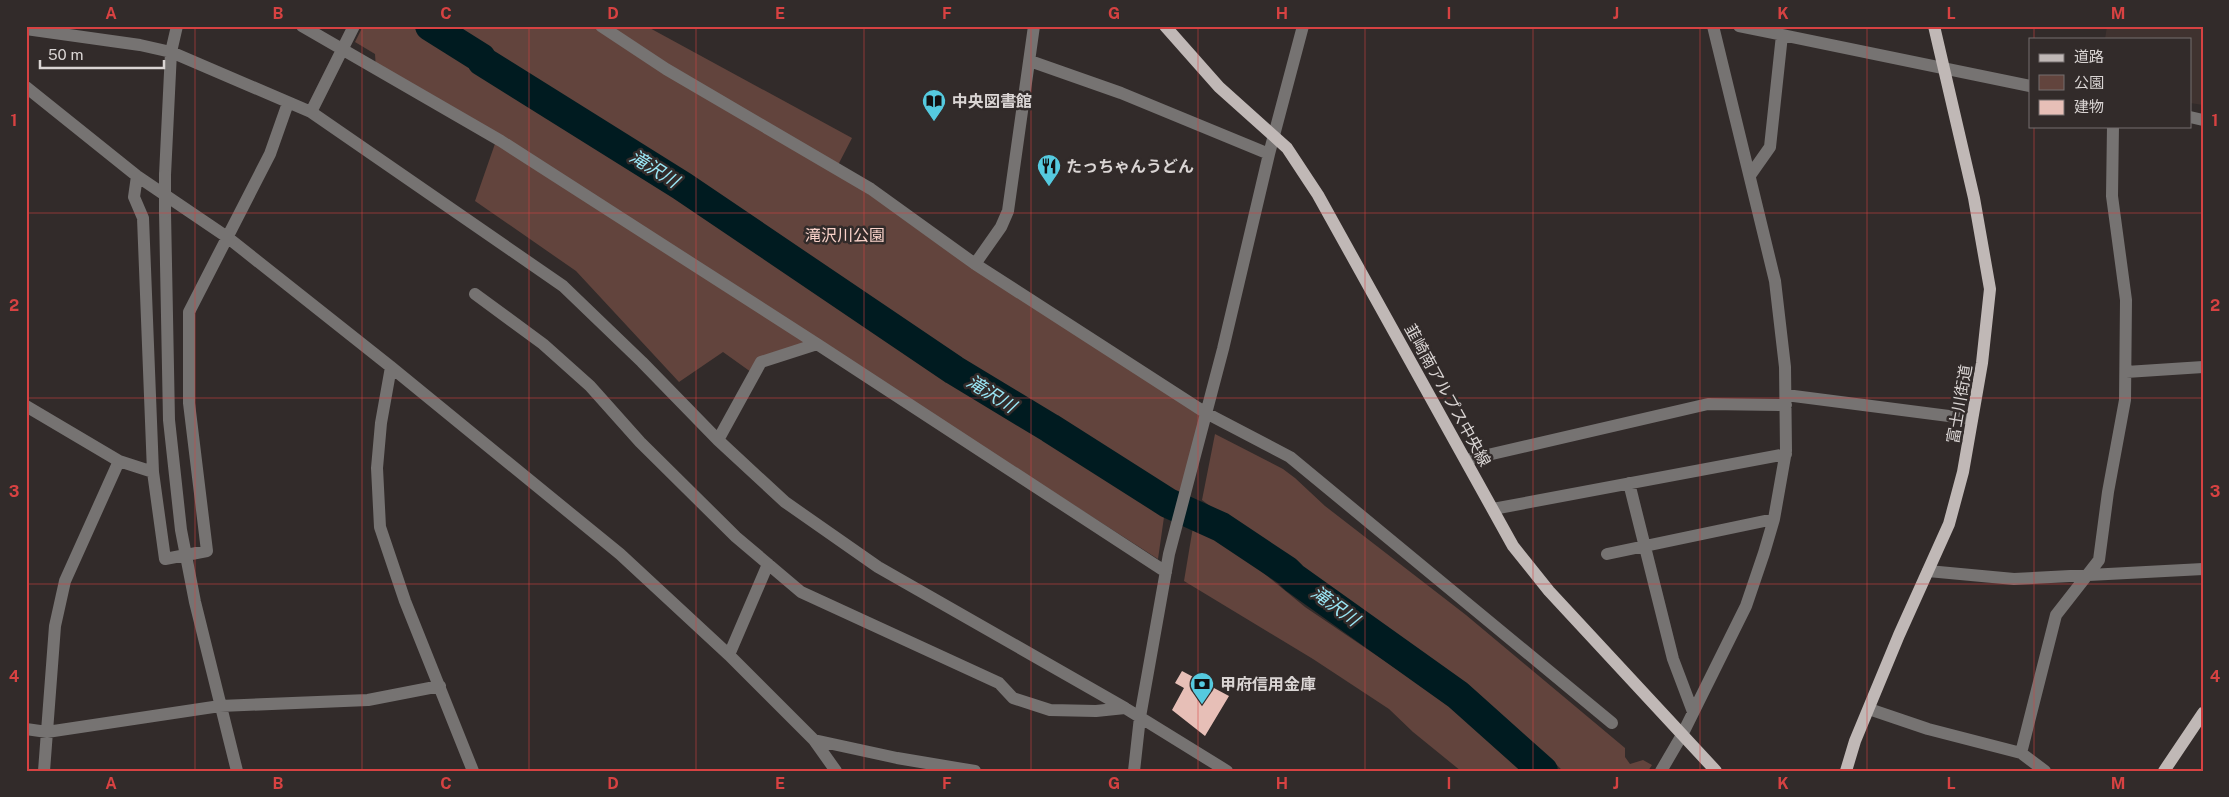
<svg xmlns="http://www.w3.org/2000/svg" width="2229" height="797" viewBox="0 0 2229 797" font-family="'Public Sans','Noto Sans JP',sans-serif">
<rect width="100%" height="100%" fill="#322b2a"/>
<path fill="#3f322f" d="M2107,26H2203V105L2190,103V39H2105Z"/>
<path fill="#62443d" d="M363,26H411L864,315L861,325L881,329L1165,510L1158,559L816,340L751,372L723,352L679,382L576,271L475,201L497,138L376,69L375,54L355,42Z
M431,26H601L864,185L1206,413L1180,512L1050,428L966,378L698,197L482,61Z
M609,26H646L852,138L838,165L672,67Z
M1215,434L1283,469L1295,478L1325,506L1466,615L1625,748V757L1630,764L1643,760L1652,765L1648,771H1563C1472,683 1365,615 1263,544L1250,529L1239,528L1202,500Z
M1193,527L1249,561L1305,607L1429,691L1487,736L1525,771H1461L1413,732L1389,709L1313,659L1184,581Z"/>
<g fill="none" stroke-linecap="round" stroke-linejoin="round">
<path stroke="#001b20" stroke-width="30" d="M430,26L481,58L482,61L682,186L954,370L1050,428L1168,503L1221,527L1287,571L1294,578L1458,695L1543,771"/>
</g>
<path fill="#e7bfb7" d="M1182,671L1229,696L1205,736L1172,710L1184,688L1175,683Z"/>
<g fill="none" stroke-linecap="round" stroke-linejoin="round">
<path stroke="#767372" stroke-width="12" d="M302,26L501,141L817,344
M601,26L666,69L871,189L975,264L1206,413L1290,457L1612,723
M1739,26L2030,86
M26,29L140,45L171,52L311,112L563,286L642,362L718,440L785,502L878,567L1125,708L1227,771
M1030,61L1121,93L1269,154
M26,87L137,176L227,237L391,367L620,554L729,655L814,740L836,771
M311,112L354,26
M2190,117L2203,120
M1751,174L1770,147L1782,35
M165,175L171,52L177,26
M137,176L134,197L143,218L153,472L165,559L207,551L189,403V312L270,154L288,103
M165,212L169,420L181,530L195,602L237,771
M975,264L1001,227L1008,211L1034,26
M475,294L543,344L590,386L640,442L736,537L801,592L999,683L1013,698L1050,710L1096,711L1125,708
M391,367L381,423L377,468L380,527L405,601L473,771
M2126,372L2203,367
M1786,395L1972,419
M26,406L119,461L153,472
M718,440L761,362L817,344L1166,572
M1466,460L1708,404L1786,405
M1629,483L1673,659L1693,712
M1493,509L1786,454
M1607,554L1774,519
M1928,571L2014,579L2203,569
M729,655L768,564
M1869,709L1928,729L2021,753
M26,729L47,732L220,706L368,700L440,686
M814,740L897,758L975,771
M44,771L55,626L65,581L119,461
M1134,771L1140,717L1169,554L1223,349L1269,154L1303,26
M1661,771L1682,735L1746,606L1764,553L1774,519L1786,451L1785,367L1775,281L1713,26
M2045,771L2021,753L2056,615L2099,560L2108,492L2125,400L2126,300L2112,196L2113,126"/>
<path stroke="#c0b8b6" stroke-width="12" d="M1165,26L1219,87L1287,148L1318,195L1513,546L1549,591L1716,771
M1846,771L1855,741L1899,635L1949,524L1963,472L1982,363L1990,289L1974,198L1934,26
M2164,771L2203,713"/>
<path stroke="#767372" stroke-width="12" d="M165,212V175"/>
</g>
<path fill="none" stroke="#d74242" stroke-width="1" stroke-opacity="0.55" d="M195,26V771M362,26V771M529,26V771M696,26V771M864,26V771M1031,26V771M1198,26V771M1365,26V771M1533,26V771M1700,26V771M1867,26V771M2034,26V39M2034,126V771M26,213H2203M26,398H2203M26,584H2203"/>
<defs>
<g id="library-pin" transform="scale(1.25)"><path d="M0 17L-7.5 6A9.5 9.5 0 1 1 7.5 6Z" fill="#55cadf" stroke="#322b2a"/><path d="M-6-4Q-3-5.5-.7-3.5V5Q-3 3-6 4ZM6-4Q3-5.5 .7-3.5V5Q3 3 6 4Z" fill="#111"/></g>
<g id="restaurant-pin" transform="scale(1.25)"><path d="M0 17L-7.5 6A9.5 9.5 0 1 1 7.5 6Z" fill="#55cadf" stroke="#322b2a"/><path d="M-5-6h1v4h1v-4h1v4h1v-4h1v5L-1.5 .5V6h-2V.5L-5-1ZM5-6V6H3V1.5H1.5Q1.5-4 5-6Z" fill="#111"/></g>
<g id="bank-pin" transform="scale(1.25)"><path d="M0 17L-7.5 6A9.5 9.5 0 1 1 7.5 6Z" fill="#55cadf" stroke="#322b2a"/><path d="M-6-4H6V4H-6ZM0-2.3a2.3 2.3 0 1 0 0 4.6a2.3 2.3 0 1 0 0-4.6Z" fill="#111"/></g>
</defs>
<g fill-rule="evenodd">
<use href="#library-pin" x="934" y="101"/>
<use href="#restaurant-pin" x="1049" y="166"/>
<use href="#bank-pin" x="1202" y="684"/>
</g>
<g text-anchor="middle" stroke-width="5" stroke-linejoin="round" paint-order="stroke">
<g font-size="16" font-weight="bold" fill="#dad5d4" stroke="#322b2a" text-anchor="start">
<text x="952" y="107">中央図書館</text>
<text x="1066" y="172">たっちゃんうどん</text>
<text x="1220" y="690">甲府信用金庫</text>
</g>
<g font-size="16" fill="#f9d2c9" stroke="#322b2a">
<text x="845" y="241">滝沢川公園</text>
</g>
<g font-size="16" fill="#dad5d4" stroke="#322b2a">
<text transform="translate(1448 395) rotate(61)" y="6">韮崎南アルプス中央線</text>
<text transform="translate(1959 404) rotate(-80)" y="6">富士川街道</text>
</g>
<g font-size="18" font-style="italic" fill="#9ae6f5" stroke="#322b2a">
<text transform="translate(654 169) rotate(32)" y="6">滝沢川</text>
<text transform="translate(991 394) rotate(32)" y="6">滝沢川</text>
<text transform="translate(1335 606) rotate(36)" y="6">滝沢川</text>
</g>
</g>
<rect width="2229" height="797" fill="none" stroke="#322b2a" stroke-width="55"/>
<rect x="2029" y="38" width="162" height="90" fill="#322b2a" stroke="#756f6e"/>
<rect x="2039" y="54" width="25" height="8" fill="#c0b8b6" stroke="#756f6e"/>
<text x="2074" y="62" font-size="15" fill="#dad5d4">道路</text>
<rect x="2039" y="75" width="25" height="15" fill="#62443d" stroke="#756f6e"/>
<text x="2074" y="88" font-size="15" fill="#dad5d4">公園</text>
<rect x="2039" y="100" width="25" height="15" fill="#e7bfb7" stroke="#756f6e"/>
<text x="2074" y="112" font-size="15" fill="#dad5d4">建物</text>
<path d="M40 60v8h124v-8" fill="none" stroke="#dad5d4" stroke-width="2.5"/>
<text x="48" y="60" font-size="15" fill="#dad5d4" stroke="#322b2a" stroke-width="4" paint-order="stroke">50 m</text>
<rect x="28" y="28" width="2174" height="742" fill="none" stroke="#d74242" stroke-width="2"/>
<g font-size="16" text-anchor="middle" font-weight="bold" fill="#d74242">
<text x="111" y="19">A</text>
<text x="278" y="19">B</text>
<text x="446" y="19">C</text>
<text x="613" y="19">D</text>
<text x="780" y="19">E</text>
<text x="947" y="19">F</text>
<text x="1114" y="19">G</text>
<text x="1282" y="19">H</text>
<text x="1449" y="19">I</text>
<text x="1616" y="19">J</text>
<text x="1783" y="19">K</text>
<text x="1951" y="19">L</text>
<text x="2118" y="19">M</text>
<text x="14" y="126">1</text>
<text x="2215" y="126">1</text>
<text x="14" y="311">2</text>
<text x="2215" y="311">2</text>
<text x="14" y="497">3</text>
<text x="2215" y="497">3</text>
<text x="14" y="682">4</text>
<text x="2215" y="682">4</text>
<text x="111" y="789">A</text>
<text x="278" y="789">B</text>
<text x="446" y="789">C</text>
<text x="613" y="789">D</text>
<text x="780" y="789">E</text>
<text x="947" y="789">F</text>
<text x="1114" y="789">G</text>
<text x="1282" y="789">H</text>
<text x="1449" y="789">I</text>
<text x="1616" y="789">J</text>
<text x="1783" y="789">K</text>
<text x="1951" y="789">L</text>
<text x="2118" y="789">M</text>
</g>
</svg>
